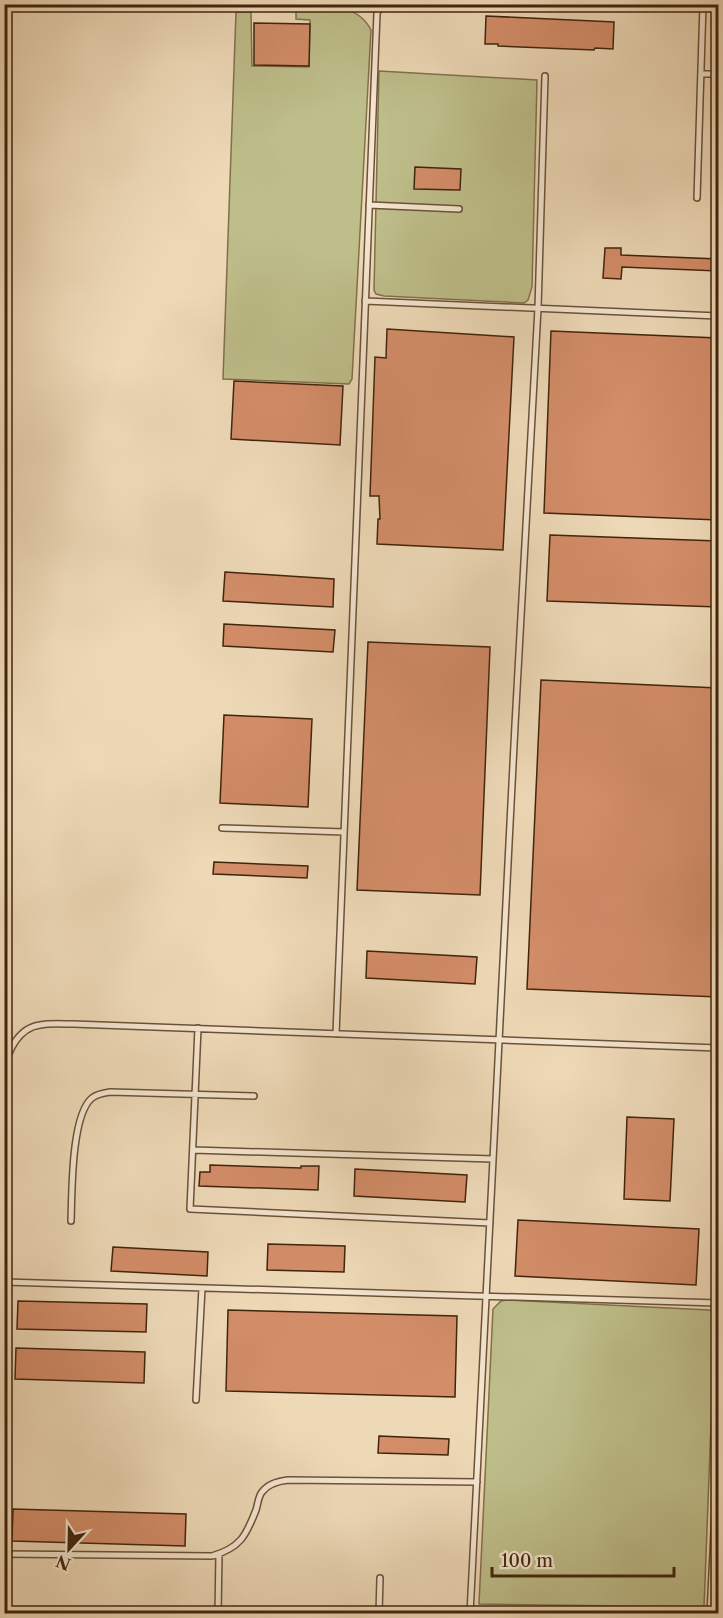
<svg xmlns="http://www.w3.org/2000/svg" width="723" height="1618" viewBox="0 0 723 1618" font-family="'Libre Caslon Text',serif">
<rect width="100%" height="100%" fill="#eed9b7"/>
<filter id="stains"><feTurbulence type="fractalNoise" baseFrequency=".00333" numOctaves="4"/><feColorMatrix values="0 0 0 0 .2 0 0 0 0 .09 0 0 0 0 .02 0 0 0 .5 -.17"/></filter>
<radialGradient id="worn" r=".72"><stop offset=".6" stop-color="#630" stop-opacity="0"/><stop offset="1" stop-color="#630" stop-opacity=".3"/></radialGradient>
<path fill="#bebe8a" stroke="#80714c" stroke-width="1.5" d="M296,5C323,6 357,2 371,30L352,379L349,384L223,379L236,12H251L252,66L309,67L310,20L296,19Z
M379,71L537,80L532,287L528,300L524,303L384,296L376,294L374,290Z
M506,1300L709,1310L714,1312L715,1320L704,1607L479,1604L493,1309L501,1301Z"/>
<path fill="#d38d69" stroke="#41240d" stroke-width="1.5" d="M486,16L614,22L613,49L595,48L594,50L498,46V44H485Z
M254,23L310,24L309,66L254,65Z
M415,167L461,169L460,190L414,189Z
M605,248H621V255L718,259V271L622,267L621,279L603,278Z
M387,329L514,337L503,550L377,544L378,519H380L379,496H370L375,357L386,358Z
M551,331L718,338V520L544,513Z
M234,381L343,386L340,445L231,439Z
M550,535L718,541V607L547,601Z
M225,572L334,579L333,607L223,601Z
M224,624L335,630L333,652L223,646Z
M368,642L490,647L480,895L357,890Z
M541,680L718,688V997L527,989Z
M224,715L312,719L308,807L220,803Z
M214,862L308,866L307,878L213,874Z
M367,951L477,957L475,984L366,978Z
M627,1117L674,1119L670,1201L624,1199Z
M210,1165L301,1168V1166H319L318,1190L199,1186L200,1172H210Z
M355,1169L467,1175L465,1202L354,1196Z
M518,1220L699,1229L696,1285L515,1276Z
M268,1244L345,1246L344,1272L267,1270Z
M113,1247L208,1252L207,1276L111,1271Z
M18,1301L147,1304L146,1332L17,1329Z
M228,1310L457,1316L455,1397L226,1391Z
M16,1348L145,1352L144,1383L15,1379Z
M379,1436L449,1439L448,1455L378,1453Z
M13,1509L186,1514L185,1546L12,1541Z"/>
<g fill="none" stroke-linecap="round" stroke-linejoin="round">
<g stroke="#6c5138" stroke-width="8">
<path id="service" d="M651,4L703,7
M701,74H718
M697,198L703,4
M369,205L459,209
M365,301L718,316
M222,828L344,832
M198,1028L190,1209L490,1223
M336,1034L377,13L383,4
M4,1070C8,1051 18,1028 40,1025C50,1023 62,1024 73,1024L718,1048
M193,1150L493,1159
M71,1221C72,1194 71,1115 92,1098C97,1094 103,1093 110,1092L254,1096
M4,1282L718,1303
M196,1400L202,1288
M4,1554L212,1556C240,1548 246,1536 256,1510C258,1504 258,1497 262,1492C268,1484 279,1481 288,1480L477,1482
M218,1614L219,1554
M379,1614L380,1578
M470,1614L515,725L538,308L545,76
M710,1614L718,1450"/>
</g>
<use href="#service" stroke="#f4e6d0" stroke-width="5"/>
</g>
<rect width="723" height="1618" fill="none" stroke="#eed9b7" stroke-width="24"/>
<rect x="6" y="6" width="711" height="1606" fill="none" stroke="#41240d" stroke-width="3"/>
<rect x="12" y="12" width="699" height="1594" fill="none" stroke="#41240d" stroke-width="1.5"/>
<g transform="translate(69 1549) rotate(202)" stroke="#f4e6d0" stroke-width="4.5" paint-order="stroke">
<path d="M0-4.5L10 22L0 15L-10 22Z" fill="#41240d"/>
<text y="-9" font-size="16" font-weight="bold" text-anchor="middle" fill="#41240d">N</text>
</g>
<path d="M492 1567v9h182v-9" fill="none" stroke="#41240d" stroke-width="3"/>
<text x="501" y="1567" font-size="18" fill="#41240d" stroke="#f4e6d0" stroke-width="4.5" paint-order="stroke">100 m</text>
<rect width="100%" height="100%" filter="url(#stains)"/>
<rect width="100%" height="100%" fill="url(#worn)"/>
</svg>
